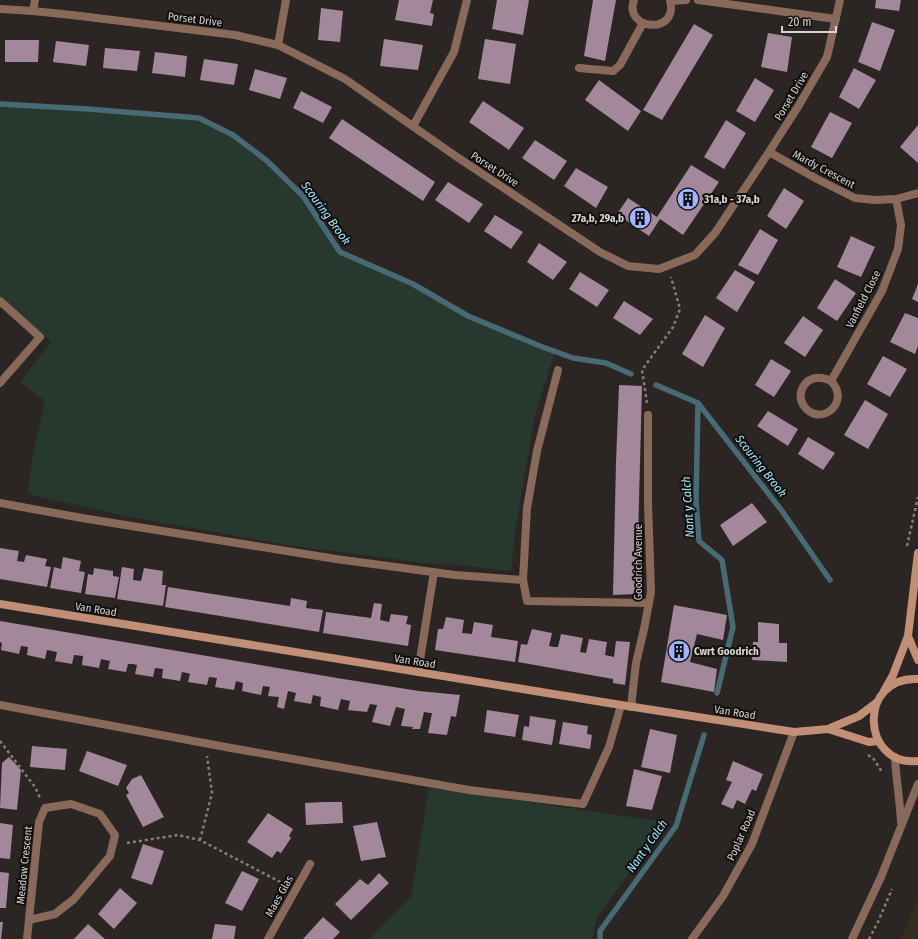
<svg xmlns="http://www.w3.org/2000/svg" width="918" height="939" viewBox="0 0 918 939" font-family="'Fira Sans Condensed',sans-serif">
<rect width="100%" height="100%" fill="#2b2623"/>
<path fill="#352d1d" d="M918,897V939H900L903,935Z"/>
<path fill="#27382f" d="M0,104L88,109L199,118L233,135L266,160L303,196L340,252L413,283L468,316L555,352L535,415L515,532L511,571L457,565L432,564L287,545L130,517L28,494L32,458L45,401L20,382L51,342L0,296Z
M429,788L666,822L596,919L593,939H369L411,897Z"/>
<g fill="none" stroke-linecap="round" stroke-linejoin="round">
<path stroke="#486a75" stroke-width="5.5" d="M0,104L88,109L199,118L233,135L266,160L303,196L340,252L413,284L468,316L540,346L573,358L606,363L631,374
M656,385L698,403L782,511L830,580
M698,403L696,501L699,541L722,560L733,627L717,693
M600,939V931L676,826L704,735"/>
</g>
<path fill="#a3879a" d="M399,0H433L430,13L434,14L432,26L395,20Z
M497,0H529L523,35L492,29Z
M593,0H616L605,61L584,56Z
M876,0H901L899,11L875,8Z
M321,8L343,11L340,42L318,40Z
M872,22L895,30L880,71L858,62Z
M694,24L713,35L662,120L643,110Z
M768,33L792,37L787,72L761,67Z
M384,39L423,45L418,70L380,66Z
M485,39L516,44L510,84L478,79Z
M5,40H39L38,62H5Z
M56,41L89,45L86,66L53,62Z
M105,48L140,51L137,71L103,68Z
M155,52L187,56L185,77L152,73Z
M204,59L238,64L234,85L200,80Z
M854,68L876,80L859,109L839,97Z
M255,69L287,78L280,99L249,90Z
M755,78L774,90L755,122L736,111Z
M599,80L641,111L628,131L585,100Z
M301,91L332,107L323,123L293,108Z
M483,101L524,128L509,150L469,122Z
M830,112L852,123L832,158L811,147Z
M342,119L435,182L423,201L329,138Z
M726,120L746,133L724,169L704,157Z
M918,125V163L900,147Z
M535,140L567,161L554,180L522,158Z
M691,165L719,182L683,235L660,219L649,236L617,214L628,198L657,217Z
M576,168L608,187L596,208L564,186Z
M448,182L483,204L469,223L435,200Z
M784,188L804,201L786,229L767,216Z
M495,215L523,232L511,249L484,231Z
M760,229L778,240L758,275L738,265Z
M851,236L875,247L861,277L837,267Z
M539,243L567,262L553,280L527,262Z
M735,270L755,282L737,312L716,298Z
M580,272L609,290L597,307L569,289Z
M835,279L856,293L837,321L817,308Z
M918,284V302L912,299Z
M624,301L653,319L640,335L613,318Z
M905,313L918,318V346L915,354L890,342Z
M705,315L725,328L703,367L682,354Z
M803,316L823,330L805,357L784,343Z
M883,356L907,369L890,397L867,384Z
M771,359L791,371L774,397L755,385Z
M619,385L642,386L637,578V594L613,595L616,462Z
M865,400L888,414L868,449L844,435Z
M768,411L798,429L788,446L757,426Z
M808,437L835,453L823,470L798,454Z
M752,503L767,522L733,546L720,525Z
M0,548L19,551L17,561L24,562L26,555L47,559L45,566L51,567L47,587L0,579Z
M63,557L81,561L79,571L85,572L81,593L50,588L54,567L61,569Z
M122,567L134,569L133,580L141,581L144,568L163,571L162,585H166L163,606L117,599Z
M94,568L113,571V576L119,577L115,598L85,594L88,574L93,575Z
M168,587L290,606L291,598L307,601L306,608L323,610L319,632L165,607Z
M374,603L382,604L380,620L389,622L391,614L408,616L406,624L411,625L408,646L323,633L326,612L371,618Z
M674,605L727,615L723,640L697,634L690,662L717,669L714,692L661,682Z
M446,617L464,620L462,633L472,634L474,622L493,625L491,637L518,641L515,662L435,650L438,629H443Z
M0,621L337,678L419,691L460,695L456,717L451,716L447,735L428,733L432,713H430L424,712L420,729H412L413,727L401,726L405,709L396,707L390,726L372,722L377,705L370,704L367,712L348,710L350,701L341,699L338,710L320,706L321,697L313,695L311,704L294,701L296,693L288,691L284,709L277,707L279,697L268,696L270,687L263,686L261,695L242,691L243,683L236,681L234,690L215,687L217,678L209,677L207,685L188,682L190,674L187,673L182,672L180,681L162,678L163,669L155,668L153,677L135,674L137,665L133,664H128L126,672L108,669L110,661L101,659L99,668L82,665L83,656L74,655L72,664L55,661L57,652L47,650L45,659L27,655L28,647L21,646L19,654L1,650L2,643L0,642Z
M758,622L779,624V643H787V662L752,660L753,642H758Z
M532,629L552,633L549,646L554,647H558L561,634L583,638L580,652L586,653L589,639L607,642L605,655L614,657L616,641L630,642L625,685L613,683V679L518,662L521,644L527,645Z
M487,710L519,715L515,737L484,732Z
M530,716L556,720L552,745L522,740L524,726L529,727Z
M563,722L588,726L587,734L592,735L590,749L559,744Z
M650,729L677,735L670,773L641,767Z
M32,746L67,749L65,770L30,767Z
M87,751L127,765L118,786L79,771Z
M9,757L21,770L17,810L0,808L2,763Z
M733,761L763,774L756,791L752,789L745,804L737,800L733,809L721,804L732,782L726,780Z
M634,769L662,776L652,810L626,806Z
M141,775L164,817L143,827L126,795L129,793L126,788L132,779Z
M324,802H342L343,823L306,825L305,803Z
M268,813L293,829L289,836L291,838L281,853L277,851L272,858L247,842Z
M377,822L386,857L361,861L353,826Z
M0,823L13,825L10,859L0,858Z
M143,844L164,851L152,885L131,878Z
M242,871L259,879L242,911L225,903Z
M0,872L9,873L6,908H0Z
M379,873L389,883L351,920L335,904L360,879L368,885Z
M120,888L137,903L114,929L98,914Z
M323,917L340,932L333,939H303Z
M0,922H3L1,939H0Z
M88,924L105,939H74Z
M215,924L236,926L234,939H212Z"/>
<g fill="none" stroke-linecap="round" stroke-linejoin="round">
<path stroke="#837f7d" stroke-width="2.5" stroke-dasharray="3 3" stroke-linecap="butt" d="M647,403L642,370L673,327L680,309L671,277
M907,546L918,497
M0,741L35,787L40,798
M868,755L873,758L882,772
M200,840L212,793L207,756
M127,843L178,835L200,840L284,884
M869,939L878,922L892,889"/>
<path stroke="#896a5a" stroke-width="8" d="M579,68L613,71
M0,301L40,337L0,383
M0,503L82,518L336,559L455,575L523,580L527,601L649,603
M523,580L527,508L537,451L558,370
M418,672L434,572
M0,705L231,748L469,790L583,804L609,747L621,705"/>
<path stroke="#896a5a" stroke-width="8" d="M634,0C623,30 679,36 670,0
M698,0L836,19
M671,1L686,0
M0,9L33,11L72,15L235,35L278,45L345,79L457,157L600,252L628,266L659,269L695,255L715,233L769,152L799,105L827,57L840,0
M33,11L35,0
M278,45L286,0
M613,71L620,65L643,23
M413,126L454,52L467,0
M769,152L817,179L855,198L875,200L896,199L918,193
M831,381C819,375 805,377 801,392C800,397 801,402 804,406C819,428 852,403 831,381L882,291L898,249L901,225L896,199
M631,707L636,663L644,629L651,592L648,503V415
M895,757C896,779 900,801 901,822
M27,939L39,822L45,808L71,804L100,814L115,835L110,856L74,899L55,914L29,920
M268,939L310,864
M692,939L723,896L752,844L794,732
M852,939L881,877L918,784"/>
<path stroke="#c18f76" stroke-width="8" d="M0,604L621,705L794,732L828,729L859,716L876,703
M908,636L918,660
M918,679C857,676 861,767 918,761
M884,691L893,675L908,636L918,553
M828,729L869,742L878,741"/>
</g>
<defs>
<g id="building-disc" transform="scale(1.15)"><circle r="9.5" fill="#a1b3fd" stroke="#110f0e"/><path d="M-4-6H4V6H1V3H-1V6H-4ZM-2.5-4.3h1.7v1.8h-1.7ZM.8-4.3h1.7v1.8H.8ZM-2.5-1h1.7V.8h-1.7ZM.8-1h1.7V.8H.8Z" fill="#111"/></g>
</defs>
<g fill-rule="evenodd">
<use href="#building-disc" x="688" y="199"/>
<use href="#building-disc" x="640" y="218"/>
<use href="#building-disc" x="679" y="651"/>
</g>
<g text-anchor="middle" stroke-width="4" stroke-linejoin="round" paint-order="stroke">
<g font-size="11" fill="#d7d4d2" stroke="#110f0e">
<text transform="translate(195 19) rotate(7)" y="4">Porset Drive</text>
<text transform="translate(791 96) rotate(-59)" y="4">Porset Drive</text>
<text transform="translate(495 169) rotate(33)" y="4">Porset Drive</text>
<text transform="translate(824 169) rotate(28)" y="4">Mardy Crescent</text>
<text transform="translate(863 299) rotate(-63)" y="4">Vanfield Close</text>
<text transform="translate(638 562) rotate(-90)" y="4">Goodrich Avenue</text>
<text transform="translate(96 609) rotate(9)" y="4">Van Road</text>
<text transform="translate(415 661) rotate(9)" y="4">Van Road</text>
<text transform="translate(735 712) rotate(9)" y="4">Van Road</text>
<text transform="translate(741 835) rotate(-66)" y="4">Poplar Road</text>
<text transform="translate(24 865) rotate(-84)" y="4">Meadow Crescent</text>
<text transform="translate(279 896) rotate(-61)" y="4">Maes Glas</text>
</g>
<g font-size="11" font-weight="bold" fill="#d7d4d2" stroke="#110f0e" text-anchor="start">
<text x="704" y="203">31a,b - 37a,b</text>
<text x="624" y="222" text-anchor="end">27a,b, 29a,b</text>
<text x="694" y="655">Cwrt Goodrich</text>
</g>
<g font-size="12" font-style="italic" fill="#a6e9ff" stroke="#110f0e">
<text transform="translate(326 213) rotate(54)" y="4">Scouring Brook</text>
<text transform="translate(761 466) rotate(52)" y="4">Scouring Brook</text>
<text transform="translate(688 507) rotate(-94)" y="4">Nant y Calch</text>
<text transform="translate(647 846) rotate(-55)" y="4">Nant y Calch</text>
</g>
</g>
<path d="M782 26v6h54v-6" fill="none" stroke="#d7d4d2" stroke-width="2"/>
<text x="788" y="26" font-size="12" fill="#d7d4d2" stroke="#110f0e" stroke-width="3" paint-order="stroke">20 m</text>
</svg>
